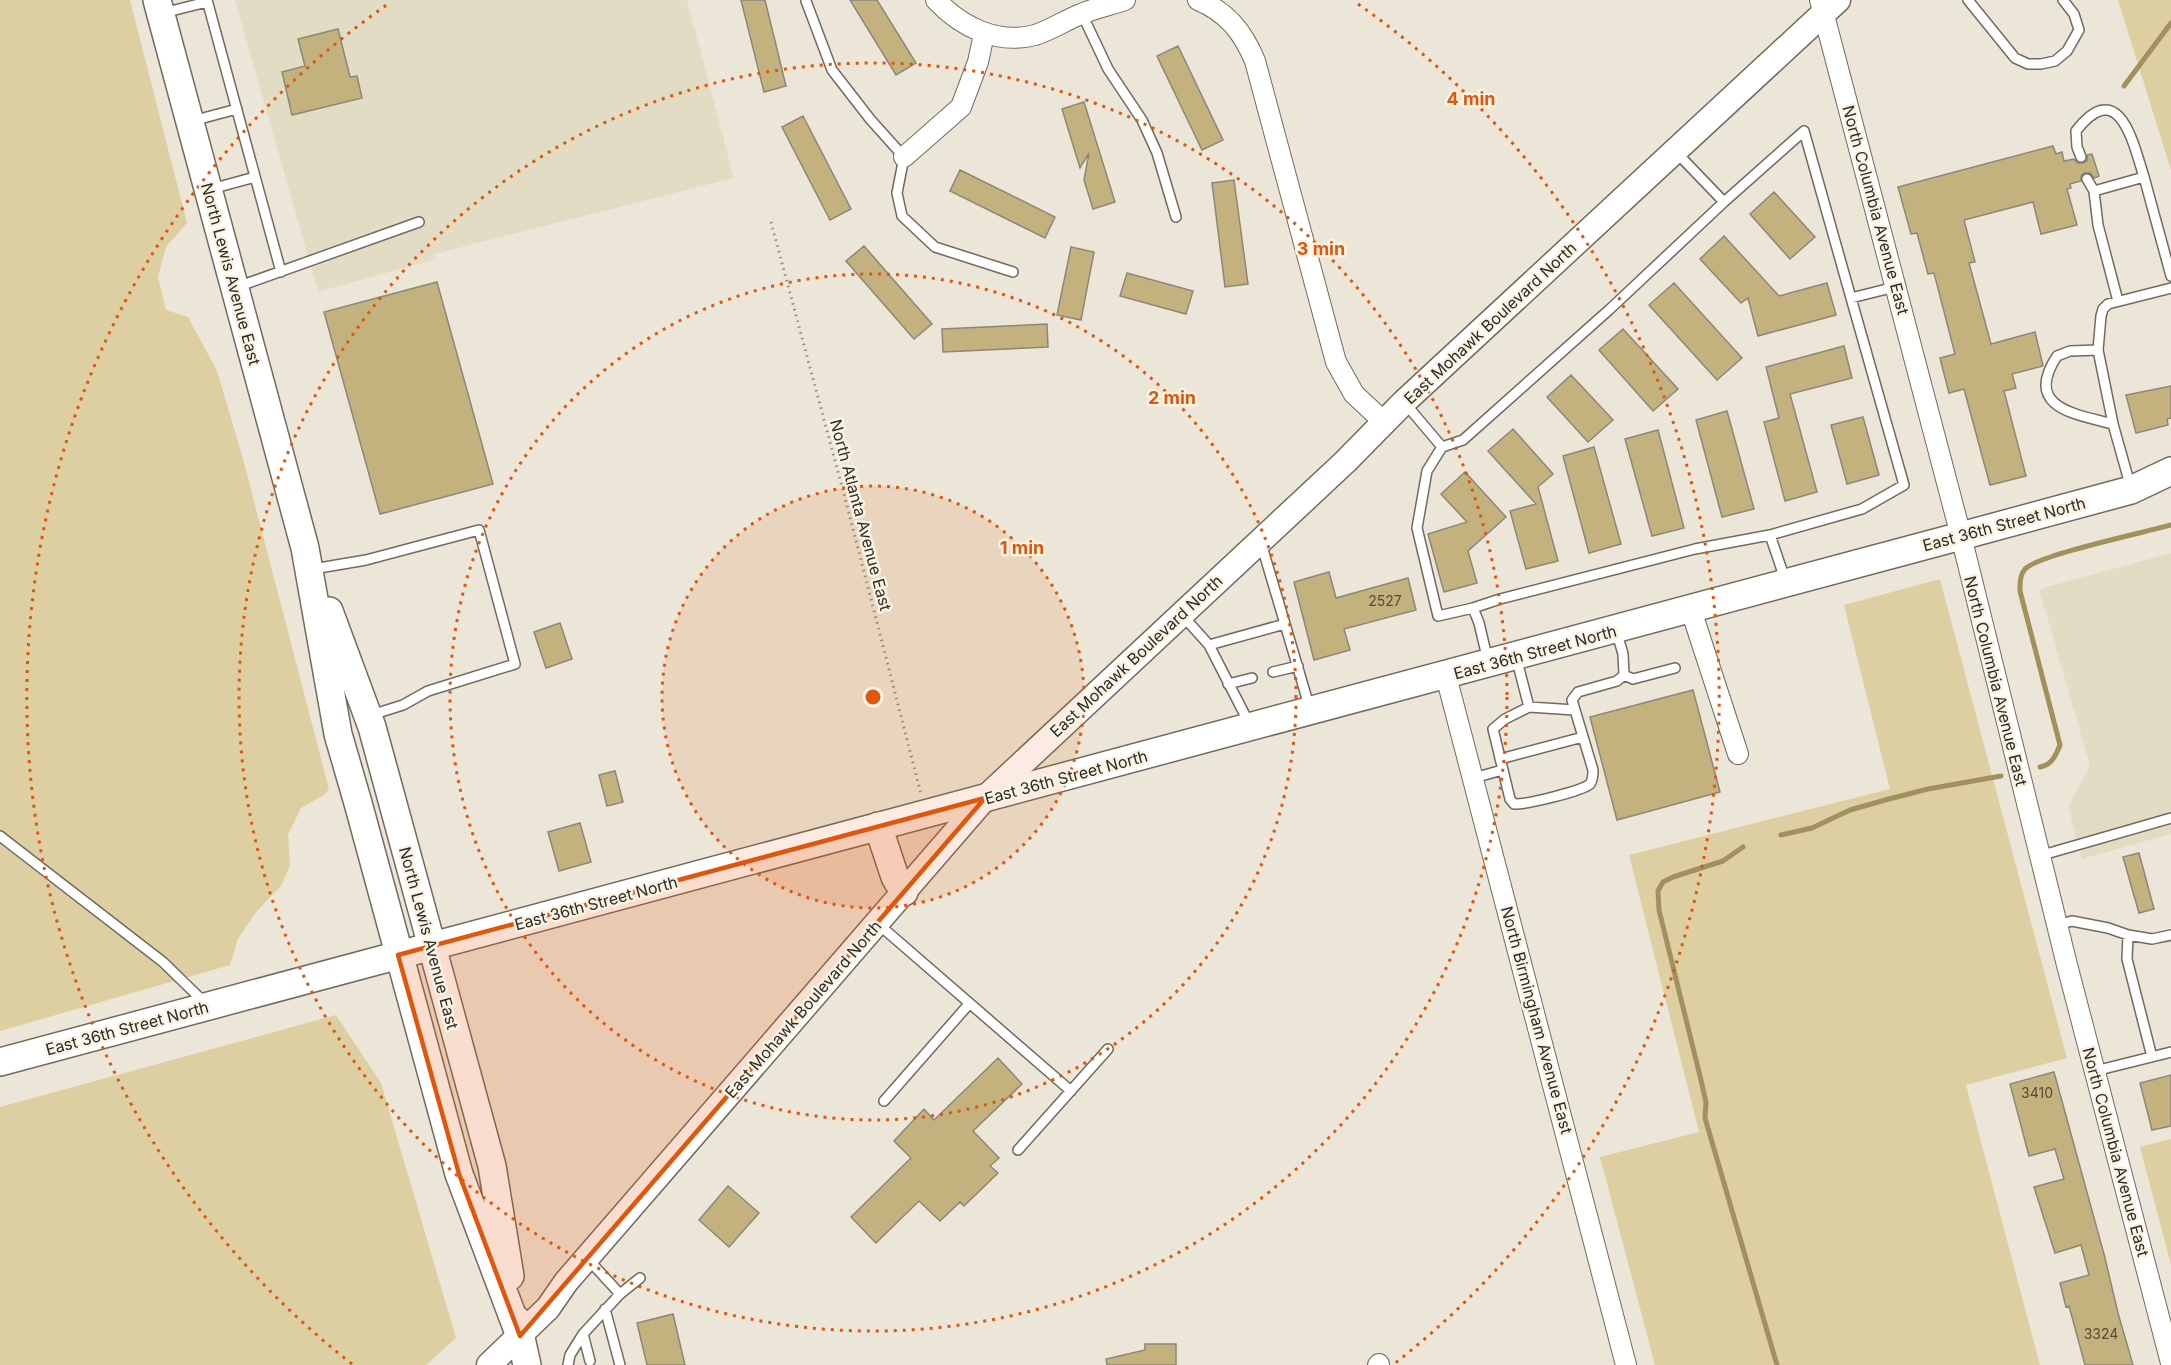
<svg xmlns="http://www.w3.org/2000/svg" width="2171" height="1365" viewBox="0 0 2171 1365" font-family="Inter,sans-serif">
<rect width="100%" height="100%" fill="#ebe6d7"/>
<path fill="#e3dcc5" d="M235,0H687L734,178L434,254L436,259L318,292Z
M2171,553V834L2082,859L2068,806L2090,766L2039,589Z"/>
<path fill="#decfa3" d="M0,0H130L187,223L166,247L158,277L166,310L188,317L217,371L242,455L329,789L324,795L301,808L288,835L290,865L281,886L256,912L238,939L230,965L0,1031Z
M2118,0H2171V170Z
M1940,579L2067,1058L1966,1085L2040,1365H1655L1600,1157L1699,1132L1629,855L1890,789L1844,605Z
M336,1015L381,1083L456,1338L426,1365H0V1107Z
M2171,1139V1265L2140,1147Z"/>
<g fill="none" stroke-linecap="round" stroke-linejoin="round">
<path stroke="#a2915e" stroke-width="5" d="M2124,86L2171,23
M2040,767C2052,765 2056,755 2060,745L2020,591C2020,583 2020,575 2025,569C2038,555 2146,532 2171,525
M1781,835L1812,828L1850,810L1889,799L1928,789L2001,776
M1743,847L1723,861L1673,877L1663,882L1658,891L1659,910L1700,1076L1706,1102L1705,1118L1777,1365"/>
</g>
<path fill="#c4b27e" stroke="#8c877a" stroke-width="1.5" d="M741,0H765L786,86L764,92Z
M850,0H877L916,63L896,75Z
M338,29L350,77L357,76L362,98L292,115L282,72L305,66L298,39Z
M1178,46L1223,140L1202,150L1157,56Z
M1084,102L1115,202L1093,209L1084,180L1089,153L1080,168L1062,109Z
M803,116L851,209L830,220L782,127Z
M2053,146L2056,154L2062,152L2064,161L2074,159L2077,163H2083L2087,161V155L2092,154L2099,176L2094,178L2090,173H2084L2081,176V181L2070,184L2071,188L2067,189L2077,225L2041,234L2033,202L1964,220L1975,262L1969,263L1991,344L2035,332L2043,366L2012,374L2016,388L2004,391L2026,476L1990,485L1964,389L1949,393L1940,358L1955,354L1934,273L1928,274L1917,233L1911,234L1898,187Z
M960,170L1055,217L1045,238L950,191Z
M1234,180L1248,284L1225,287L1212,183Z
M1774,192L1815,237L1790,259L1750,214Z
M1724,236L1779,296L1827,283L1836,315L1758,336L1748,298L1741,303L1700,259Z
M864,246L932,324L914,339L846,261Z
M1071,247L1094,252L1081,320L1057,315Z
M1127,273L1193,291L1186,314L1120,296Z
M437,282L493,484L380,514L324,312Z
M1674,283L1742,358L1717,380L1649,305Z
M1047,324L1048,347L943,352L942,329Z
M1623,329L1678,389L1653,411L1599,350Z
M1844,346L1852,378L1790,394L1817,492L1785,501L1764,422L1779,418L1766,367Z
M1571,375L1613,420L1588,442L1547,397Z
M2171,386V418L2167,419L2168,425L2136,433L2126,395Z
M1727,411L1754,509L1722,517L1696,420Z
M1863,417L1879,475L1847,484L1831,425Z
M1513,429L1553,474L1538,487L1558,561L1526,569L1510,511L1536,504L1488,451Z
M1658,430L1684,528L1652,536L1625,439Z
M1594,447L1621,544L1589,553L1563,456Z
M1465,472L1506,517L1468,551L1477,583L1444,592L1428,534L1467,522L1441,494Z
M1329,572L1336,598L1408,578L1416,610L1344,629L1350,650L1314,660L1294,582Z
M560,623L572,659L546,668L534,632Z
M1693,690L1720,792L1617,820L1590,717Z
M615,771L623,802L607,806L599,775Z
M580,823L591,862L559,871L548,832Z
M2139,853L2154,909L2139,913L2123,857Z
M998,1058L1022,1084L973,1131L999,1158L990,1166L998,1173L964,1206L960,1202L940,1221L919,1201L876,1243L851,1217L911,1158L894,1141L924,1109L934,1120Z
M2054,1072L2105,1258L2118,1313L2133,1365H2085L2069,1306L2066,1307L2060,1283L2089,1275L2081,1245L2055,1253L2034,1187L2064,1179L2055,1149L2029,1156L2010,1084Z
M2171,1075V1126L2152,1130L2140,1083Z
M728,1186L759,1213L729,1247L699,1220Z
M673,1314L685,1365H647L637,1323Z
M1145,1344H1176V1365H1107L1106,1359L1145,1350Z"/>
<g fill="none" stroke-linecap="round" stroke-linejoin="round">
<g stroke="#706b5e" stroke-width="12">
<path id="service" d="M207,0L281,272
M1968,0L2015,58L2028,64H2041L2055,61L2067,51L2079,30L2074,14L2063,0
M806,1L832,70L870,119L904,157L897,193L902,216L935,247L1013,272
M163,13L207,2
M1082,14L1108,69L1142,120L1157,153L1176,217
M192,121L237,109
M2081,157L2077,147L2076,131C2119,76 2133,142 2144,177
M2087,179L2094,191
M211,189L255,177
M1724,202L1804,131L1851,298L1895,287
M237,287L419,222
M2118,301L2098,225L2094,191L2144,177L2171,276
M2098,350L2070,351L2057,356C2023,408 2075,414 2113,424
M1404,402L1442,447L1463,440L1610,309L1724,202L1676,152
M1442,447L1427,471L1417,528L1438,616L1473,608
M2131,488L2113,424L2098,350L2101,316L2103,309L2108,304L2171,288
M1261,543L1285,624
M313,569L366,560L479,530L515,664L428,691L403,705L371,715
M1786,582L1770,535L1862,509L1904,485L1851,298
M1183,616L1209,645L1285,624L1310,709
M1616,630L1623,654L1624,675
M1209,645L1249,723
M1516,657L1529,707
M1488,661L1479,623L1473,608L1500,599L1695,549L1770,535
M1273,672L1298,666
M1624,675L1633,679L1675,668
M1228,684L1252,678
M1529,707L1575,710L1593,770C1593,775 1593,780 1590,784C1582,791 1525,805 1514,804L1510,799L1493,729L1505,719Z
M1575,710L1572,700L1578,692L1617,681L1624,675
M1500,759L1583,737
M1474,778L1502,770
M0,836L163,962L204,1002
M2039,856L2171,818
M877,923L1071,1091
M2058,925L2072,921L2108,928L2128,935L2152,939L2171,935
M2128,935L2127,959L2152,1057
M2095,1071L2171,1052
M884,1101L969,1004
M1018,1150L1108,1049
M587,1258L620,1294L640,1278
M605,1309L620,1365
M590,1361L583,1334L620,1294
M568,1365L570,1355L583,1334"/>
</g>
<g stroke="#706b5e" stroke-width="22">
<path id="minor" d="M936,0C961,27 998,45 1035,35C1051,30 1066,20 1081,14C1095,8 1111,5 1125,0
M1198,0C1227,12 1243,32 1255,61L1336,362L1354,394L1384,422
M1820,0L1961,536L2067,965L2171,1363
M904,157L961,107L978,62L984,34
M1691,610L1738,754
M1446,676L1626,1365
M1378,1365L1379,1364"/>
</g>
<g stroke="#706b5e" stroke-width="27">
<path id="tertiary" d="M489,1365L548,1308L566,1282L985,798L1345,462L1404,402L1838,0"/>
</g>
<g stroke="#706b5e" stroke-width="30">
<path id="secondary" d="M157,0L305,548L338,734L358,803L459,1174L520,1336
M329,611L372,727L492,1166L510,1276
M878,826L895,877L904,892
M0,1062L1961,536L2131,490L2171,471
M517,1320L527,1365"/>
</g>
<path stroke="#928e83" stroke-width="3" stroke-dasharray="1.5 4.5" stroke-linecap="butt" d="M771,222L845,498L921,794"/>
<use href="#service" stroke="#fff" stroke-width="9"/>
<use href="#minor" stroke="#fff" stroke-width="20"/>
<use href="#tertiary" stroke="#fff" stroke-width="24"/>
<use href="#secondary" stroke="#fff" stroke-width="27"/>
</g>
<path fill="#df570d" fill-opacity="0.2" stroke="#df570d" stroke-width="4.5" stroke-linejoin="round" d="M985,798L520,1336L459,1174L398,955Z"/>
<circle cx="873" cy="697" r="211" fill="#df570d" fill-opacity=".12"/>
<g fill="none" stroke="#df570d" stroke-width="3" stroke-dasharray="3 6">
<circle cx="873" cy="697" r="211"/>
<circle cx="873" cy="697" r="423"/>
<circle cx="873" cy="697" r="634"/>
<path d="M352 1364A846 846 0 0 1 388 4M1358 4A846 846 0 0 1 1394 1364"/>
</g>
<g text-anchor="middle" stroke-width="5" stroke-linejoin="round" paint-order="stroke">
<g font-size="14" fill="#524c3a">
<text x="1385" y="606">2527</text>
<text x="2037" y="1098">3410</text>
<text x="2101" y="1339">3324</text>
</g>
<g font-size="16" fill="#2c2a24" stroke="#f9f3e4">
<text transform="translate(1876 210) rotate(75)" y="6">North Columbia Avenue East</text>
<text transform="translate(231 274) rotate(75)" y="6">North Lewis Avenue East</text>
<text transform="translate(1490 323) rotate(-43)" y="6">East Mohawk Boulevard North</text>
<text transform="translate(861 515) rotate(75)" y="6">North Atlanta Avenue East</text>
<text transform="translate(2004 524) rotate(-15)" y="6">East 36th Street North</text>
<text transform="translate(1535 652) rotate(-15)" y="6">East 36th Street North</text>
<text transform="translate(1136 656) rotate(-43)" y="6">East Mohawk Boulevard North</text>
<text transform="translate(1996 681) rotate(76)" y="6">North Columbia Avenue East</text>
<text transform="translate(1066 777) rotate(-15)" y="6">East 36th Street North</text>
<text transform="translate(596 903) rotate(-15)" y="6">East 36th Street North</text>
<text transform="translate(429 938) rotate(75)" y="6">North Lewis Avenue East</text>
<text transform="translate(803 1009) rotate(-49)" y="6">East Mohawk Boulevard North</text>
<text transform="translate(1537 1020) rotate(75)" y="6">North Birmingham Avenue East</text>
<text transform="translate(127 1028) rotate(-15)" y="6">East 36th Street North</text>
<text transform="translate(2116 1152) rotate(75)" y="6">North Columbia Avenue East</text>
</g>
</g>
<circle cx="873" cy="697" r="9" fill="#df570d" stroke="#f9f3e4" stroke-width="3"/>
<g font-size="18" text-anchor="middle" font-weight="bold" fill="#df570d" stroke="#f9f3e4" stroke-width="5" stroke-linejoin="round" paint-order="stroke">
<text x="1471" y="105">4 min</text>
<text x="1321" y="255">3 min</text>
<text x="1172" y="404">2 min</text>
<text x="1022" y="554">1 min</text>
</g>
</svg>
